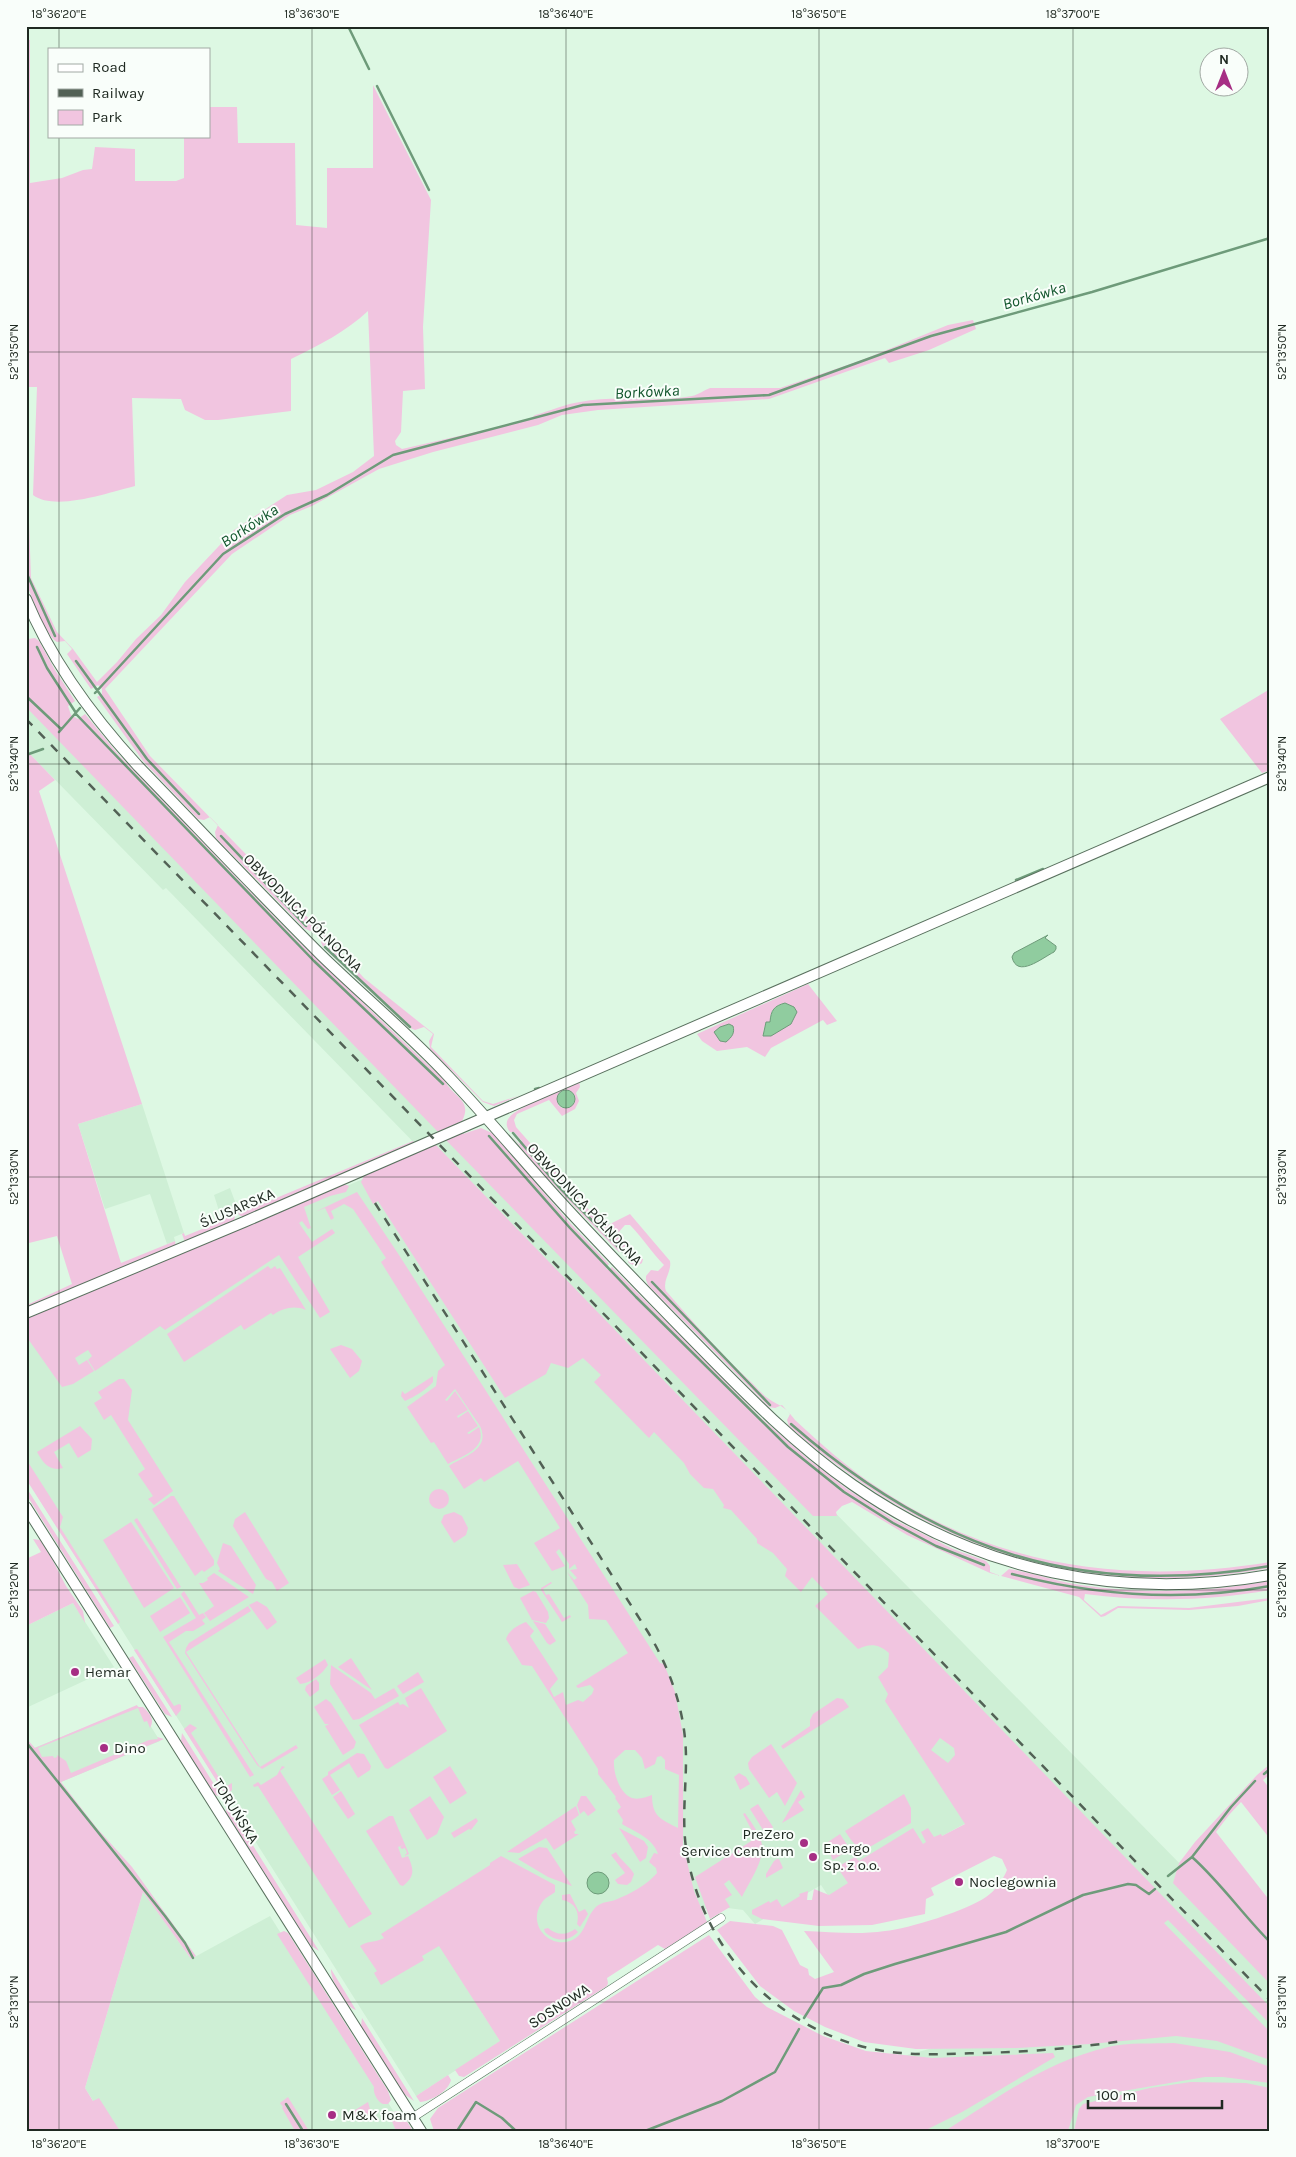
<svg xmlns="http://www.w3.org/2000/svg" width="1296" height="2157" viewBox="0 0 1296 2157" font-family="Karla,sans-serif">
<rect width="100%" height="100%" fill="#ddf8e3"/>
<path fill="#ceefd5" d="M26,675L390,1050L475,1146L1188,1872L1270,1924V2131H736L845,2072L951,2043L1127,2032L1033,1787L829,1897L821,1885L755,1924L743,1910L712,1906L482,2013L501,2041L416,2096L26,1478V1323L424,1153L166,888L163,890L26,750Z
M142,1104L184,1233L174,1237L175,1241L167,1244L150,1194L105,1209L78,1124Z
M230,1188L237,1207L220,1214L214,1195Z
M73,1603L114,1667L26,1708V1626Z
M138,1706L160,1741L61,1782L34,1748Z
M143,1892L191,1959L270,1916L406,2131H112L85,2088Z"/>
<path fill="#f1c5e0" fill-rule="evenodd" d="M26,40H30V183L62,178L83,170L92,169L95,147L135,149V181H176L184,178V136H209V107H237L238,143H295L296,225L327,228V168H373V85L431,200L423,327L425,389L403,391L401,432L395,441L396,445L402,449L529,420L535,415C550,411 565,404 580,402C617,395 656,403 692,396C698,395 704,390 710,388H780L862,360L948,325L973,320L976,329L929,350L889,363L885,358L769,399L598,410L562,415L538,425L433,452L379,469L312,506L290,515L232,554L105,689L150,756L325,935L364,978L434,1034L431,1047L483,1101L493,1104L521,1095L494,1106L483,1102L430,1049L429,1041L433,1034L424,1027L415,1030L408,1027L326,950L329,947L326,944L323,947L321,942L324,936L317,928L310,931L304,928L216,838L215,832L218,825L210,817L204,820L198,819L143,761L97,697L102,694V689L98,685L91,689L67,654L72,649L65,641L57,642C44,634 33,598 26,583V577L29,576L26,573V565L29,563V553H26V494H28L31,578L57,632L73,649L97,682L117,662L136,639L161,615L185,582L234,530L287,495L316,490L353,472L374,456L368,311C347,331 318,346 291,359V411L218,420H205L185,410L181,399L132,398L135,486C110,492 55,512 33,495L37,387H26Z
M26,635L28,639L35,638L39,641L55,670L75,701L68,706L71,715L78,719L85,714L118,754L295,938L445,1081C453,1097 473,1100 462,1121L439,1133L26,707Z
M1270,689V770L1262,773L1220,719Z
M26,750L55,780L39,791L142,1104L78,1124L121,1263L175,1241L176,1247L26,1310V1298L29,1304L72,1284L57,1236L29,1243L26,1235Z
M808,984L837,1021L827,1025L823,1020L771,1048L765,1057L747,1047L717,1051L702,1041L697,1034ZM785,1003L794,1007C786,1022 781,1036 763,1036L764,1027L770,1022C770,1011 774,1005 785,1003Z
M579,1080L580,1087L576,1093L579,1101L575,1109L562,1116L549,1100L517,1114L514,1120L516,1127L604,1227L630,1214L670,1261C672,1272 662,1280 666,1291C694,1323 721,1354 752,1383C757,1388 763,1395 769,1399C781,1407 785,1406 795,1420C821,1444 848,1468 877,1487C998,1568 1129,1585 1270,1562V1568C1083,1602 930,1550 789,1426L787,1420L790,1414L782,1405L775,1408L769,1407L648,1285L646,1280V1276L651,1270L658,1271L664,1265C651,1252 643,1238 630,1225H625L617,1234L638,1258L643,1259L642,1263C637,1266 632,1266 628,1262L631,1258L623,1249L619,1252C581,1213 543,1176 509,1133L519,1144L522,1141L514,1132H510C500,1119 515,1112 526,1106V1103ZM566,1090L573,1093L575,1102L570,1107L562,1108L558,1105Z
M481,1128L492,1133L571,1224L609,1264L606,1268L608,1270L612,1267L759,1416L808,1459L847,1489L893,1519L953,1549L986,1561L990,1566V1572L1001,1576L1009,1569C1029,1572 1049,1579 1069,1583C1136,1595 1203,1593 1270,1581V1590C1209,1601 1147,1602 1085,1594L1084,1600L1101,1615L1118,1606L1189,1608L1270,1598V1600L1238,1606L1189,1610L1118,1608L1105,1616L1101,1617L1079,1597L990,1573L907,1535L852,1502L842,1506L836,1512L837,1516H813L445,1139L462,1131L463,1134Z
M413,1141L415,1143L243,1217L239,1215L237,1208L240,1213Z
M434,1143L1270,2007V2024L1168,1920L1164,1923L1270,2032V2060L1217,2041L1176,2036L1090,2044L1017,2048L916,2049L864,2042L825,2027L794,2011L760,1986L717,1930L730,1921L773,1926L782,1930L800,1965L808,1969L809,1975L815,1979L834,1972L804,1931C831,1932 858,1935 885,1931C908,1929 968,1910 986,1897C995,1891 1003,1880 1007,1870L1002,1859L994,1856L931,1888L934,1895L926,1899L925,1914L872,1925L819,1926L762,1919L752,1914V1910L769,1901L770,1903L777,1899L782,1907L800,1896L799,1894L808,1891L807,1900H812L814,1889L829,1895L848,1883L837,1867L855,1857L859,1861L913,1828L923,1844L926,1842L921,1832L928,1828L934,1837L941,1834L942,1836L965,1824L885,1701L888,1694L878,1677L888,1667L889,1653C879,1644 870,1643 858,1649L815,1606L828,1594L812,1577L801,1592L785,1576L787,1569L773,1553L757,1543V1539L731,1510L723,1508L724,1505L713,1489L704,1488L690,1474L684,1463L654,1432L649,1438L594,1382L601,1375L583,1358L568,1368L551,1363L546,1374L505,1398L378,1201L373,1204L361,1182L366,1172ZM940,1738L954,1748L955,1755L948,1763L931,1750Z
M344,1184L349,1186L346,1192L330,1196L304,1207L311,1228L308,1229L302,1221L299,1223L312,1242L332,1229L335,1233L298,1257L330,1312L320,1318L279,1255L165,1330L160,1326L95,1371L88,1360L92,1356L88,1350L75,1358L79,1365L87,1360L94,1371L73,1384L62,1387L26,1336V1317Z
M357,1192L399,1255L660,1663L664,1664L675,1692L683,1735V1845L694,1891L707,1922L665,1949L658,1945L607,1978L608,1983L607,1986L464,2077L459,2076L455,2070L500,2041L439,1946L422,1956L424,1960L381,1985L374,1973L377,1971L360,1946C368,1940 375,1943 384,1938L381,1934L490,1865V1863L501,1856L555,1885V1892C550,1896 544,1898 541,1904C528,1924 548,1948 570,1941C587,1935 585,1916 597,1906C602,1902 609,1902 615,1900C630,1894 647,1885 657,1873L656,1868L649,1862L654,1853L658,1854C653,1838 635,1832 622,1824L623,1820L617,1811L621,1807L615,1798L616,1797L598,1774V1769L532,1666L522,1665L506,1639C509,1630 518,1625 526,1622L534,1631L530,1636L558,1679L550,1689L554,1697L563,1692L566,1705L578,1700L583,1702L592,1694L594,1689L590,1685L578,1688L576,1686L628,1653L606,1620L589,1619L588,1605L567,1572L574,1580L577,1578L570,1570L577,1569L575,1564L569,1569V1564L559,1549L556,1552L565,1566L552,1571L534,1543L560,1528L518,1461L484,1482L481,1478L464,1489L449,1466C464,1456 491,1450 480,1426L455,1389L445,1400L447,1401L455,1391L468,1410L457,1416L458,1418L468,1411L478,1426L467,1433L469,1434L479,1427C488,1449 462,1456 448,1464L434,1442L431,1443L407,1407L436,1386L438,1371L445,1365L381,1262L386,1258L353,1209L344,1204L331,1211L334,1218L331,1220L325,1208L315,1212ZM625,1750H635L642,1758L645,1769L655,1764L657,1757L661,1756L665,1760V1769L679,1775L678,1828C661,1819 652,1817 652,1795C646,1797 639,1800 632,1798C619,1793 613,1772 614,1760Z
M233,1209L235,1216L234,1221L185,1242L182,1234L184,1233L185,1236L222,1221L220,1214Z
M268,1266L271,1269L275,1266L277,1269L280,1268L306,1310C294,1305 283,1308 273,1315L271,1313L244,1330L241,1325L184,1362L167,1334Z
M341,1345L352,1349L362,1361L359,1371L350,1378L330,1349Z
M433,1376V1382C426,1390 414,1397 405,1401L401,1396L402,1391L405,1394Z
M124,1379L132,1390L128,1420L173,1491L154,1505L148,1499L153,1496L138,1474L145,1469L111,1415L104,1420L94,1403L102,1398L98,1392L119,1379Z
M80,1426L92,1439L91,1450L78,1458L69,1443L54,1452L63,1468C50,1472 43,1463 37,1452Z
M26,1459L63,1517L60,1527L120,1622L118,1624L26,1479Z
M26,1487L114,1626L110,1628L26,1494Z
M429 1499a10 10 0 1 1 20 0a10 10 0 1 1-20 0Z
M171,1496H174L214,1560V1565L204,1572L202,1570L195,1576L152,1509Z
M245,1512L289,1583L277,1591L272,1582L266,1579L233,1526L235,1519Z
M454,1512L462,1516L468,1528L466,1535L454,1543L441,1522L444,1515Z
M137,1518L181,1587L177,1589L134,1520Z
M131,1522L174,1588L144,1608L103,1540Z
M33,1539L40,1540L52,1559L66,1586L83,1611L85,1623L73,1603L26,1626V1559L41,1552Z
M223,1543L231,1546L256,1585L253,1594L218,1571L220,1569L217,1563Z
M517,1564L530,1585L519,1589L514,1587L503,1565Z
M214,1573L249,1597L210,1621L204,1613L214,1606L199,1583H203L208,1580L207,1578Z
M551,1582L552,1583L543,1589L546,1595L549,1594L564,1618L570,1615L571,1617L562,1622L541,1590V1588Z
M184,1591L199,1615L203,1613L206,1617L202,1620L205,1624L193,1631H186L169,1642L252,1772L254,1775L250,1777L163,1637L196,1618L181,1594Z
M533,1591L536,1592L548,1612L549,1618L546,1623L532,1620L520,1598Z
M180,1597L190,1613L160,1632L150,1616Z
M257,1601L267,1607L277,1622L267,1630L249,1605Z
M248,1606L251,1611L186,1652L260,1767L296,1745L298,1748L262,1769L257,1765L185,1653L186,1648L189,1643Z
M533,1621L545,1624L556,1641L550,1645L547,1643Z
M137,1649L174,1706L179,1704L181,1705V1710L176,1716L134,1650Z
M133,1656L172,1717L165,1714L129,1658Z
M351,1658L372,1690L338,1667Z
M325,1659L328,1665C322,1674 311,1683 300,1684L296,1678Z
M331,1665L371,1693L375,1699L394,1688L399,1696L359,1719L353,1720L330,1684Z
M418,1672L424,1682L403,1694L397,1686Z
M316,1679L319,1683V1690L310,1697L305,1690L306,1686Z
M421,1688L447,1731L388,1769L385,1768L359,1725L398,1702L400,1705L403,1704L409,1708L405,1698Z
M837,1698L843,1699L849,1707L783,1749L781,1746L810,1726V1720L813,1714Z
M326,1699L331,1703L356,1742L354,1748L343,1755L325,1726L329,1724H325L314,1707Z
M137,1705L138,1707H143C150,1714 155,1719 150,1728L147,1721L144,1722L138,1708L38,1748L42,1757L53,1756L54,1758L57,1757V1755L66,1761L71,1773L149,1740L158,1739L157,1737L164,1739L61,1782L96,1827L132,1867L196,1956L191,1959L143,1892L85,2088L93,2101L99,2098L120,2131H26V1738L35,1748Z
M190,1724L197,1728L191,1733L225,1787L232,1783V1790L226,1796L184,1729Z
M182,1733L222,1797L215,1795L181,1741Z
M771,1744L797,1783L785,1806L777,1792L769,1798L749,1769L748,1763L752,1757Z
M357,1753L364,1754L371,1766L370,1770L358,1778L349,1763L330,1775L340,1790L332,1795L322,1779L328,1775V1772Z
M1270,1764V1774L1263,1780L1270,1789V1839L1241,1802L1229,1815L1216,1832L1270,1901V1984L1173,1883L1179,1863L1195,1842L1257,1775Z
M282,1766L285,1767L280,1771L372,1914L349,1928L258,1786L254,1787L253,1785L258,1782L261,1785L277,1775Z
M450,1766L467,1793L450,1804L433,1777Z
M739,1773L746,1777L750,1784L740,1790L734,1777Z
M801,1790L805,1797L798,1802L804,1810L782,1823Z
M341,1791L355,1814L348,1819L333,1797Z
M904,1794L911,1808V1823L868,1848C855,1849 852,1841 845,1831Z
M430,1796L444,1817L437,1834L427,1840L409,1810Z
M581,1796H586L596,1810L588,1816L584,1811L580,1814L577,1805Z
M227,1804L319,1951L310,1945L226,1812Z
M758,1804L773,1827L769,1834L765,1833L750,1809Z
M576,1806L579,1815L571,1821L576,1830L574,1832L575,1834H579L554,1850L546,1838L519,1853L507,1852Z
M745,1813C751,1822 758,1831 761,1841C767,1857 749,1882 742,1897L729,1880L724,1884L732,1895L725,1899L730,1907L710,1919L695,1877L756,1838L743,1814Z
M389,1816H393L409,1854L404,1856L407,1853L405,1848L402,1849L400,1847L403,1845L398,1847L402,1858L408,1856C414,1870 415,1876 403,1886L400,1885L366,1831Z
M476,1818L478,1821L471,1830L469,1829L454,1838L451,1833Z
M619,1828L644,1841L648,1847L646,1858L640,1862Z
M840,1834L850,1849L833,1860L825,1844Z
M539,1847L547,1848L572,1886L548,1877L518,1859Z
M616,1852C621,1861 629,1865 634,1874L631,1882L627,1885L618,1884L615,1880L625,1873L611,1855Z
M777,1859H779L783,1868L766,1878V1874L774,1861Z
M570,1894L579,1912L585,1909L588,1914L580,1927L577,1924C580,1912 575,1902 562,1900V1895Z
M548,1928C556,1935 566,1936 575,1929L578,1932C568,1942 555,1942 545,1932L544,1929Z
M284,1931L288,1933L388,2091L391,2100L388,2104H383C377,2101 373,2093 374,2087L277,1934Z
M709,1935L755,1997L767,2007L823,2036L866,2051L932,2058L1053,2053L1055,2057L962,2112L924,2131H434L430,2119L438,2108Z
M331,1969L356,2010C346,2008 330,1980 331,1969Z
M362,2018L414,2101L404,2094L361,2026Z
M1174,2043L1230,2052L1270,2067V2083L1223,2077H1205L1088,2097L1076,2105L1068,2131H945C1001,2096 1043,2063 1108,2047C1128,2042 1153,2044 1174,2043Z
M448,2075L451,2080C448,2092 431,2101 420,2102L416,2096Z
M1191,2082L1246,2083L1270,2088V2131H1074L1079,2109L1083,2104L1150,2088Z
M288,2097L309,2131H295L282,2108L283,2107L280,2103Z
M368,2102L370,2109L366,2118L361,2113L349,2119L347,2115Z
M396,2111L401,2112L413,2131H396L391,2119V2114Z"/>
<path fill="#90cc9f" stroke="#6e9b7a" d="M1048,935L1045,938L1056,946V949L1054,952C1042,958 1017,979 1012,957L1014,953Z
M785,1003L794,1007L797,1012L791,1024L771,1036H763L766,1022H770C771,1010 774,1006 785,1003Z
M729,1024L733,1026C735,1033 732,1037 726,1042L720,1041L714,1032L720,1027Z
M557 1099a9 9 0 1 1 18 0a9 9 0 1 1-18 0Z
M587 1883a11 11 0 1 1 22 0a11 11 0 1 1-22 0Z"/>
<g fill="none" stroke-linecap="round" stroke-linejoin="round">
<path stroke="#6e9b7a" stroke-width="2.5" d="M348,26L369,69
M377,86L429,190
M27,574L55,636
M37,647L47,668L76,713
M76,661L147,759L199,814
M95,693L223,554L285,514L327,495L393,455L583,405L769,395L931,336L1092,292L1270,238
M26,696L61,729
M76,714L314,961L443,1084
M59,732L80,708
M26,755L43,749
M221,836L306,926
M1016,880L1043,869
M325,947L410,1027
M535,1089L539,1088
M513,1133L558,1186L629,1258
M489,1136L570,1228L636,1297L788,1447L844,1492L893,1523L936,1546L984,1565
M652,1282L770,1405
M791,1424C935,1550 1079,1599 1270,1566
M1012,1574C1097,1596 1183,1602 1270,1586
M26,1742L165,1916L185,1943L193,1958
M1264,1774L1270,1769
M1192,1857C1221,1883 1243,1915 1270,1942
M1168,1876L1192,1857L1231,1807L1255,1781
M804,2018L823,1988L841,1985L864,1974L895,1964L1006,1932L1083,1895L1128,1884L1136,1885L1149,1894L1155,1889
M286,2104L303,2131
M457,2131L476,2102L502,2118L516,2131
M645,2131L722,2101L775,2072L799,2029"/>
<g stroke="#5a715f" stroke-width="9">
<path id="minor" d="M412,2118L721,1918"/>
</g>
<g stroke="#5a715f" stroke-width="12">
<path id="tertiary" d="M26,599C52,662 92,716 138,766C199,829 259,893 321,955C363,996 408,1033 448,1076C483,1113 516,1152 550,1190C594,1239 640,1286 686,1333C739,1387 791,1442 853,1485C978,1572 1121,1601 1270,1575
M26,1313L244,1222L1270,777
M26,1507L421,2131"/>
</g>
<use href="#minor" stroke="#fff" stroke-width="8"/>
<use href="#tertiary" stroke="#fff" stroke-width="10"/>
<path stroke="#526155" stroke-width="2.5" stroke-dasharray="9 9" stroke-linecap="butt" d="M26,719L1270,2000
M375,1203L648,1632C671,1671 686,1713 686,1759C686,1789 682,1818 686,1848C692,1888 708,1927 733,1960C769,2008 825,2042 884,2051C916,2056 948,2054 980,2053C1028,2052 1075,2048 1122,2041"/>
</g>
<path fill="none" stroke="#202a22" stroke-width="1" stroke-opacity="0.45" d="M59,26V49M312,26V2131M566,26V2131M819,26V2131M1073,26V2131M59,136V2131M26,352H1270M26,764H1270M26,1177H1270M26,1590H1270M26,2002H1270"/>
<g fill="#a62e84" stroke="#f9fefa" stroke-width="2">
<circle cx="75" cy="1672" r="5"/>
<circle cx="104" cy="1748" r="5"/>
<circle cx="804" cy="1843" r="5"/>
<circle cx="813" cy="1857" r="5"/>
<circle cx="959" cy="1882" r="5"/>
<circle cx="332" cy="2115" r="5"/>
</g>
<g text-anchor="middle" stroke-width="4" stroke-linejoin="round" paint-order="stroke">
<g font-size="15" fill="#202a22" stroke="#f9fefa">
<text transform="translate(303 913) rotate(45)" y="5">OBWODNICA PÓŁNOCNA</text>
<text transform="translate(585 1204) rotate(47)" y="5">OBWODNICA PÓŁNOCNA</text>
<text transform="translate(237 1208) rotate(-23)" y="5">ŚLUSARSKA</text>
<text transform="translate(236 1811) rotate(58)" y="5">TORUŃSKA</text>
<text transform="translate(559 2006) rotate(-33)" y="5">SOSNOWA</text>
</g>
<g font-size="15" fill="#202a22" stroke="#f9fefa" text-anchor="start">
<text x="85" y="1677">Hemar</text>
<text x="114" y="1753">Dino</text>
<text x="794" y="1839" text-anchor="end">PreZero<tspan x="794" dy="17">Service Centrum</tspan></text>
<text x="823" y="1853">Energo<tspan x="823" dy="17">Sp. z o.o.</tspan></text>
<text x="969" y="1887">Noclegownia</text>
<text x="342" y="2120">M&amp;K foam</text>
</g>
<g font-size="16" font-style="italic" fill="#11552c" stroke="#f9fefa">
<text transform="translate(1034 295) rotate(-16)" y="6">Borkówka</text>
<text transform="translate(647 391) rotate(-3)" y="6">Borkówka</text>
<text transform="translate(249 525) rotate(-33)" y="6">Borkówka</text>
</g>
</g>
<rect width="1296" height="2157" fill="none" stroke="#f9fefa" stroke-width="55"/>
<rect x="48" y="48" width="162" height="90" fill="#f9fefa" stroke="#a2a9a4"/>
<rect x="58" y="64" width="25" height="8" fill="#ffffff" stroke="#a2a9a4"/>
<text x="92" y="72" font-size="15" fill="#202a22">Road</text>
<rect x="58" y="89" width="25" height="8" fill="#526155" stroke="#a2a9a4"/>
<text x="92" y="98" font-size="15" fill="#202a22">Railway</text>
<rect x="58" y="110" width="25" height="15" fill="#f1c5e0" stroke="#a2a9a4"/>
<text x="92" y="122" font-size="15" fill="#202a22">Park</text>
<g transform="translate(1224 72)"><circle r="24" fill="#f9fefa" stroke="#a2a9a4"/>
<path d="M0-4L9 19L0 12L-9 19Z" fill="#a62e84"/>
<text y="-8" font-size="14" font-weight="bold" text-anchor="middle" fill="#202a22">N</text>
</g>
<path d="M1088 2100v8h134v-8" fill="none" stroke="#202a22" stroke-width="2.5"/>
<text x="1096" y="2100" font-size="15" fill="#202a22" stroke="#f9fefa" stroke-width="4" paint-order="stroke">100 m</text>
<rect x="28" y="28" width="1240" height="2102" fill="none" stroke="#202a22" stroke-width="2"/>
<g font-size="12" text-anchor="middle" fill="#202a22">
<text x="59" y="18">18°36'20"E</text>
<text x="312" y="18">18°36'30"E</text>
<text x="566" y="18">18°36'40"E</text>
<text x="819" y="18">18°36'50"E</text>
<text x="1073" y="18">18°37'00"E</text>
<text transform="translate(14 352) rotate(-90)" y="4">52°13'50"N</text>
<text transform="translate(1282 352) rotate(-90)" y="4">52°13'50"N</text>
<text transform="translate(14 764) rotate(-90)" y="4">52°13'40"N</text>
<text transform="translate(1282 764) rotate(-90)" y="4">52°13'40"N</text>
<text transform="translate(14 1177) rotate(-90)" y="4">52°13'30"N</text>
<text transform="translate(1282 1177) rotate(-90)" y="4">52°13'30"N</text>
<text transform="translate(14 1590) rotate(-90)" y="4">52°13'20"N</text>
<text transform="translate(1282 1590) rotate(-90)" y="4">52°13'20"N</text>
<text transform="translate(14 2002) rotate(-90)" y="4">52°13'10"N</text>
<text transform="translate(1282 2002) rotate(-90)" y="4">52°13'10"N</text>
<text x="59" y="2148">18°36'20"E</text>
<text x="312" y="2148">18°36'30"E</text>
<text x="566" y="2148">18°36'40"E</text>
<text x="819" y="2148">18°36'50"E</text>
<text x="1073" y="2148">18°37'00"E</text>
</g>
</svg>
